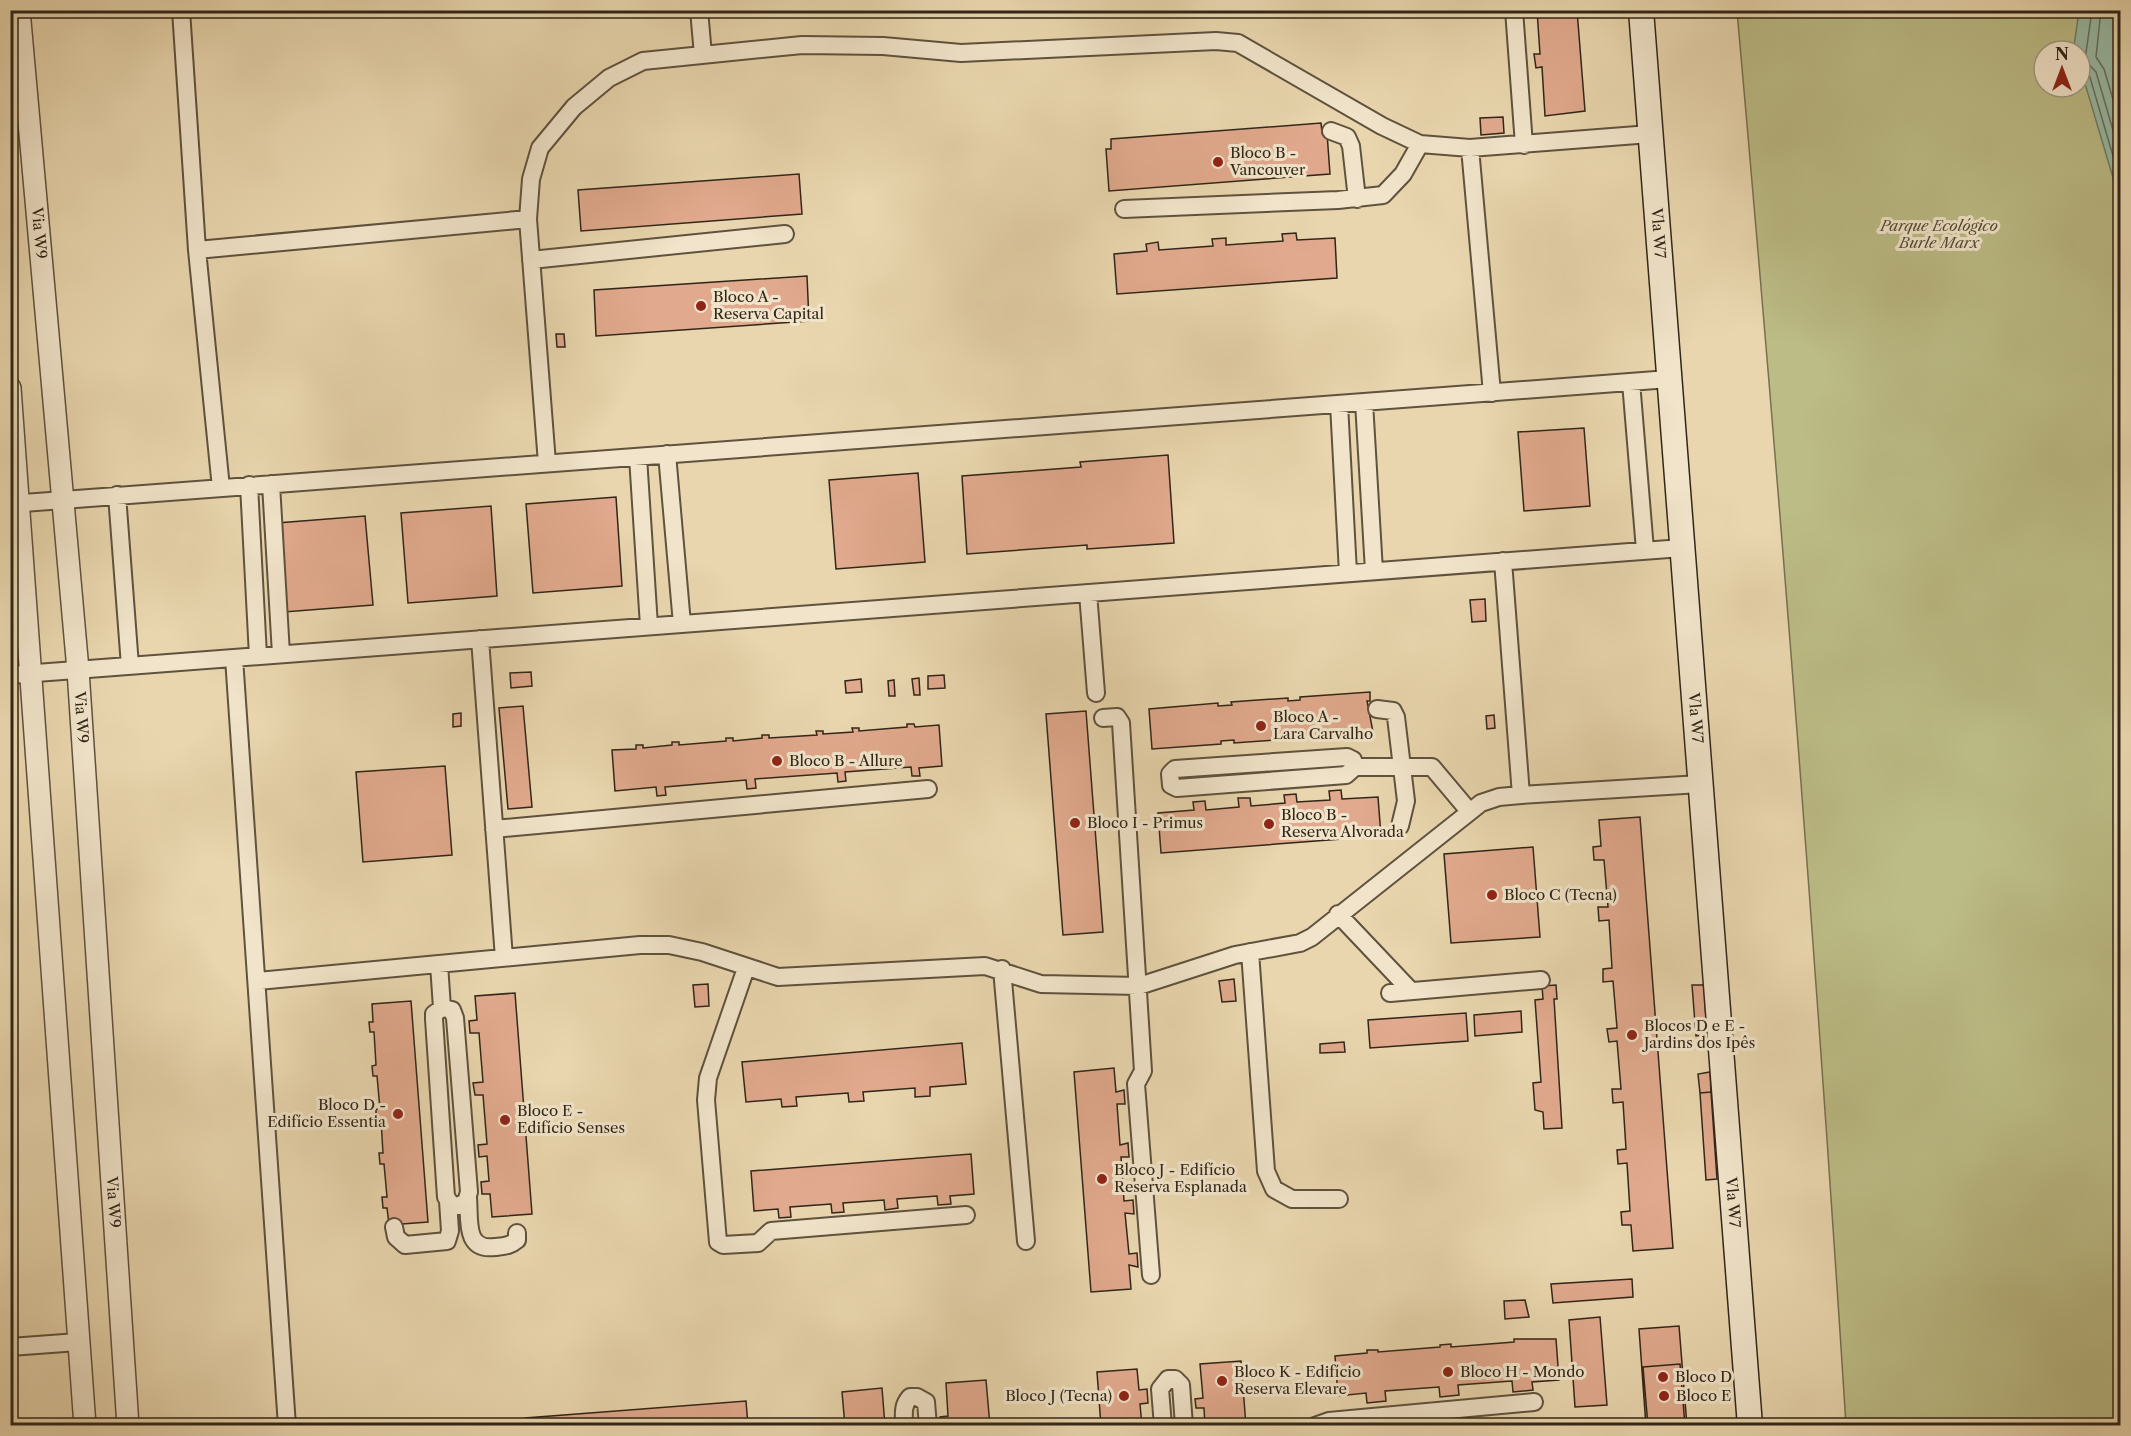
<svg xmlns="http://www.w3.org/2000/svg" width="2131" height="1436" viewBox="0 0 2131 1436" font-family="'Libre Caslon Text',serif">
<rect width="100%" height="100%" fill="#e9d6ae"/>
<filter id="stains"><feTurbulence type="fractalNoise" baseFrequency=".00333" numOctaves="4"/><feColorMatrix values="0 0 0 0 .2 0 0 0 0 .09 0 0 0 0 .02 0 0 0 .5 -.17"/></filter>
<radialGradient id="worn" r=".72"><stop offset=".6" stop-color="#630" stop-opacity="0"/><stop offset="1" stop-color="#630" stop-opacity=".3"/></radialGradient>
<path fill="#bcbc86" stroke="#76714f" stroke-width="1.5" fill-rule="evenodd" d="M1737,11H2120V1425H1846C1816,953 1779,482 1737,11ZM2044,51H2080V87H2044Z"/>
<path fill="#99baa5" stroke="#6f7f6d" stroke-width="1.5" d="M2079,11H2120V201L2080,67V51H2075L2074,46Z"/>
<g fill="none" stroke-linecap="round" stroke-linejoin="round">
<path stroke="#65705e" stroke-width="1.5" d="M2092,10L2085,60L2096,72L2120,154
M2101,10L2096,57L2104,69L2120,123
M2080,69L2089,74L2120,180"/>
</g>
<path fill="#e1a98d" stroke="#312618" stroke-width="1.5" d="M1537,10H1577L1585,111L1545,116L1542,67L1536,68L1534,54H1540Z
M1503,117L1504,133L1481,135L1480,118Z
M1321,123L1322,133H1327L1330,174L1109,191L1106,149H1111V139Z
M799,174L802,214L581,231L578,190Z
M1296,233L1297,240L1335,238L1337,278L1117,294L1114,254L1147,251L1146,244L1158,242L1159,250L1213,246L1212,239L1226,238V245L1283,241L1282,234Z
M807,276L809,321L596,336L594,290Z
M556,334H564L565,347H557Z
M1584,428L1590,506L1524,511L1518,432Z
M1168,455L1174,543L1087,549V545L967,554L962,476L1081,467L1080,462Z
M918,473L925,562L836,569L829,480Z
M616,497L622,586L533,593L526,504Z
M491,506L497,596L408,603L401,513Z
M365,516L373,605L284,612L277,523Z
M1485,599L1486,621L1472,622L1470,600Z
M531,672L532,686L511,688L510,673Z
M944,675L945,688L928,689V676Z
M919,678L920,695H914L912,679Z
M861,679L862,692L846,693L845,681Z
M894,680L895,696H889L888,681Z
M1370,692V701H1367L1373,732L1303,738V735L1291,736V739L1234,743V740L1221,741V744L1152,749L1149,709L1218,703V706L1232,705L1231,702L1288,698V701L1300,700V697Z
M523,706L532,807L508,809L499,708Z
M1086,711L1103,932L1063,935L1046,714Z
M461,713V726L453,727V714Z
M1494,715L1495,728L1487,729L1486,716Z
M907,724H914L915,727L939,725L942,766L919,768L920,776H912L911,767L845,772L846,781L838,782L837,773L755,779L756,788L747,789L746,780L665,787L666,795L657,796L656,787L615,791L612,750L636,749V745H643V748L672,745V742H679V745L726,741V738H733V741L762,738V735H769V738L817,735L816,731H823V734L853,732L852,728H859V731L907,727Z
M445,766L452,855L363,862L356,772Z
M1341,790L1342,799L1378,797L1381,836L1161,853L1158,813L1194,810L1193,802L1205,801L1206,810L1239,807L1238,798H1250L1251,806L1285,803L1284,795L1296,794L1297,802L1330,800L1329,791Z
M1640,817L1673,1248L1633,1251L1631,1225H1622L1621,1212L1630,1211L1627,1163L1618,1164L1617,1150L1626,1149L1623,1102L1613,1103L1612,1089H1621L1617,1041L1609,1042L1607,1029L1617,1028L1613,981L1603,982V969L1612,968L1609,920L1599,921L1598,907H1608L1604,860H1594L1593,847L1601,846L1599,820Z
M1533,847L1540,937L1451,943L1444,854Z
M1234,979L1236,1001L1222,1002L1219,981Z
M708,984L709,1006L695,1007L693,985Z
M1556,985L1557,999H1554L1562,1128L1544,1129L1543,1112L1535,1110L1533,1083L1541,1082L1535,1000L1543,999L1542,986Z
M1692,985H1704L1707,1035L1696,1036Z
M515,993L532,1214L492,1217L490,1194H482L481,1182L489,1181L487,1156L479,1157L478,1145L487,1144L483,1095H475L473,1083L483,1082L479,1033H470L469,1021L477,1020L475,996Z
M411,1001L428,1222L389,1225L387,1208H383L382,1197H387L384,1164H380L379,1153H383L381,1120H376V1109H380L377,1076H373L372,1066L376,1065L374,1032H370L369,1022H373L372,1004Z
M1521,1011L1522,1032L1475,1036L1474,1015Z
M1466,1013L1468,1041L1370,1048L1368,1020Z
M1344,1042L1345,1052L1320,1053V1044Z
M962,1043L966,1084L930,1087V1096L915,1097V1088L863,1092L864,1101L849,1102L848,1093L796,1097L797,1106L782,1107L781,1099L746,1102L742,1062Z
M1114,1068L1116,1092L1124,1090L1125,1104H1117L1120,1145L1128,1143L1129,1157H1121L1124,1201L1133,1200L1134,1214L1125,1213L1129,1254L1137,1253L1138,1267L1129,1265L1131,1289L1091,1292L1074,1072Z
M1710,1072L1711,1092L1700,1093L1698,1074Z
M1711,1092L1717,1179L1706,1180L1700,1093Z
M971,1154L974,1194L950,1196L951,1204L938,1205L937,1196L897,1199L898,1208L885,1210L884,1200L843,1203L844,1212L832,1213L831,1204L790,1207L791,1217L779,1218L778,1209L754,1211L751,1171Z
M1632,1279L1633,1297L1553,1303L1551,1284Z
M1525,1300L1529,1317L1505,1319L1504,1301Z
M1600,1317L1607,1405L1575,1407L1569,1320Z
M1679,1326L1687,1426H1646L1639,1329Z
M1514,1339H1556L1559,1380L1532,1382L1533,1390L1513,1392L1512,1381L1458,1385L1459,1395L1440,1397L1439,1387L1385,1391L1386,1401L1367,1403L1366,1393L1338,1396L1335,1356L1367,1353V1350H1378V1352L1440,1347V1345L1451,1344V1347L1514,1342Z
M1241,1361L1246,1426H1205L1204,1408H1196L1195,1399L1203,1398L1200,1364Z
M1680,1364L1685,1426H1648L1643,1367Z
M1137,1369L1139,1390L1147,1389L1148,1403L1140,1404L1142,1426H1101L1097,1372Z
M986,1380L990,1426H941L940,1417L948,1416L946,1383Z
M882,1388L885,1426H845L842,1392Z
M746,1401L748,1426H525V1418Z"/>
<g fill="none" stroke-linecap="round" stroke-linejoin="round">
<g stroke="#5f523e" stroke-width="20">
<path id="minor" d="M181,10L197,250L221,488
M699,10L703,55
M1514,10L1524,145
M1331,131L1347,137L1351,146L1357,199
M1470,148L1492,393
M1124,209L1338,200L1383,195L1403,174L1420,144
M197,250L528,219
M531,260L785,234
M1631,382L1645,550
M1364,402L1374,571
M1339,404L1348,573
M667,454L682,624
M638,457L649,626
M547,463L528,219L531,179L540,148L574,107L609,78L643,61L802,45L883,46L961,53L1216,41L1238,43L1382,126L1420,144L1470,148L1650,134
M271,484L281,654
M249,485L258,656
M117,495L130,666
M10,504L1669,379
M1503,561L1521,795
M1088,593L1096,693
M480,639L504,958
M234,658L287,1426
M10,675L1682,548
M1377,709L1393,711L1396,717L1406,801L1400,826
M1103,718L1117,717L1121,723L1143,1071L1136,1084L1151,1275
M1347,757L1353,760L1355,767L1346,775L1177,788L1171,785L1170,774L1175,769Z
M1355,767H1432L1469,811
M494,829L928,789
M1338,914L1411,991
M1250,952L1266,1171L1274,1189L1292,1199H1339
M439,964L442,1008
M746,968L708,1078L706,1100L718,1242L723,1245L758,1243L771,1231L966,1215
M1002,969L1026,1241
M258,981L640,945H669L702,952L778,977L985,966L1041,984L1139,986L1235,955L1300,943L1312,937L1481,803L1499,797L1521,795L1700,784
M1390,993L1541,980
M442,1008L452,1010L455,1018L469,1192L466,1202L458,1206L451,1204L446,1197L434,1019V1014Z
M468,1198C470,1220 464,1251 495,1247C504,1246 510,1246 517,1240V1233
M394,1227L396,1237L405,1245L447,1241L450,1231L448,1201
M10,1347L78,1342
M904,1426C904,1414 902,1406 910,1397H917L926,1402L928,1426
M1163,1426L1160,1389L1168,1379H1175L1181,1385L1184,1426
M1315,1426L1329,1421L1534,1402"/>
</g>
<g stroke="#5f523e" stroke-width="24">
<g id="tertiary">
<path id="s1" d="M19,10L78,670L128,1426"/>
<path d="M10,388L85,1426"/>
</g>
</g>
<g stroke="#312618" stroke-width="27">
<g id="secondary">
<path id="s2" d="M1641,10L1750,1426"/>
</g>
</g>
<use href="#minor" stroke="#f1e4ca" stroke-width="16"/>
<use href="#tertiary" stroke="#f1e4ca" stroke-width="21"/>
<use href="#secondary" stroke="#f1e4ca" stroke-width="24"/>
</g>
<g fill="#8f2418" stroke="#f1e4ca" stroke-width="2">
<circle cx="1218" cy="162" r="6"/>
<circle cx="701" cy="306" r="6"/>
<circle cx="1261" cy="726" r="6"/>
<circle cx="777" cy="761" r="6"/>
<circle cx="1075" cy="823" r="6"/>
<circle cx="1269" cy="824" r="6"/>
<circle cx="1492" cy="895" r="6"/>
<circle cx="1632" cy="1035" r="6"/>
<circle cx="398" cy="1114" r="6"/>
<circle cx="505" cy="1120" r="6"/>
<circle cx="1102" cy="1179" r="6"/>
<circle cx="1448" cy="1372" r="6"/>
<circle cx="1663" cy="1377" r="6"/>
<circle cx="1222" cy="1381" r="6"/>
<circle cx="1124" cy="1396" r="6"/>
<circle cx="1664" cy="1396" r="6"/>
</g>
<g text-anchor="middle" stroke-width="6" stroke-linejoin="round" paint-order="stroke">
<g font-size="15" fill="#312618" stroke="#f1e4ca" text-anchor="start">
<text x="1230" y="158">Bloco B -<tspan x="1230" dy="17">Vancouver</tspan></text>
<text x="713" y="302">Bloco A -<tspan x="713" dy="17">Reserva Capital</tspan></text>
<text x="1273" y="722">Bloco A -<tspan x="1273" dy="17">Lara Carvalho</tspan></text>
<text x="789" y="766">Bloco B - Allure</text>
<text x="1281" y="820">Bloco B -<tspan x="1281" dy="17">Reserva Alvorada</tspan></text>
<text x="1087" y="828">Bloco I - Primus</text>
<text x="1504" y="900">Bloco C (Tecna)</text>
<text x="1644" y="1031">Blocos D e E -<tspan x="1644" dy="17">Jardins dos Ipês</tspan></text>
<text x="386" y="1110" text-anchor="end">Bloco D -<tspan x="386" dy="17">Edifício Essentia</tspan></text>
<text x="517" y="1116">Bloco E -<tspan x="517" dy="17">Edifício Senses</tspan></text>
<text x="1114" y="1175">Bloco J - Edifício<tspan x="1114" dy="17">Reserva Esplanada</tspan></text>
<text x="1234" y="1377">Bloco K - Edifício<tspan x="1234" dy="17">Reserva Elevare</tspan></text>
<text x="1460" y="1377">Bloco H - Mondo</text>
<text x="1675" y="1382">Bloco D</text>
<text x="1112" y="1401" text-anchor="end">Bloco J (Tecna)</text>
<text x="1676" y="1401">Bloco E</text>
</g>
<g font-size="15" font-style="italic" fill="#544c34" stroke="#f1e4ca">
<text x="1939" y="231">Parque Ecológico<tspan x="1939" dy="17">Burle Marx</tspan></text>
</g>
<g font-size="15" fill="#312618" stroke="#f1e4ca">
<text dy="5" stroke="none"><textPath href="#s1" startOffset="224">Via W9</textPath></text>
<text dy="5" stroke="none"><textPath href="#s2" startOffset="224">Vla W7</textPath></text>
<text dy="5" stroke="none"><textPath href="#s1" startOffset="710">Via W9</textPath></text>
<text dy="5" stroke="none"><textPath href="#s2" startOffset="710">Vla W7</textPath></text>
<text dy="5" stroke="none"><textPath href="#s1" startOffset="1196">Via W9</textPath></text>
<text dy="5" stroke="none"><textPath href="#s2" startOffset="1196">Vla W7</textPath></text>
</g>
</g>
<rect width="2131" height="1436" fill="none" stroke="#e9d6ae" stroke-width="36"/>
<rect x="12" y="12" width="2107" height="1412" fill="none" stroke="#312618" stroke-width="3"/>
<rect x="18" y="18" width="2095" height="1400" fill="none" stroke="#312618" stroke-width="1.5"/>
<g transform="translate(2062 69)"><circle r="28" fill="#f1e4ca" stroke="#a49883" stroke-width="1.5"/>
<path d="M0-4.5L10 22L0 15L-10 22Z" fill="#8f2418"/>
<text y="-9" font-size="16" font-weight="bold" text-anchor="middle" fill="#312618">N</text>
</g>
<rect width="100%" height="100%" filter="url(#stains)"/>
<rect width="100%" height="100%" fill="url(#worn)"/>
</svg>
